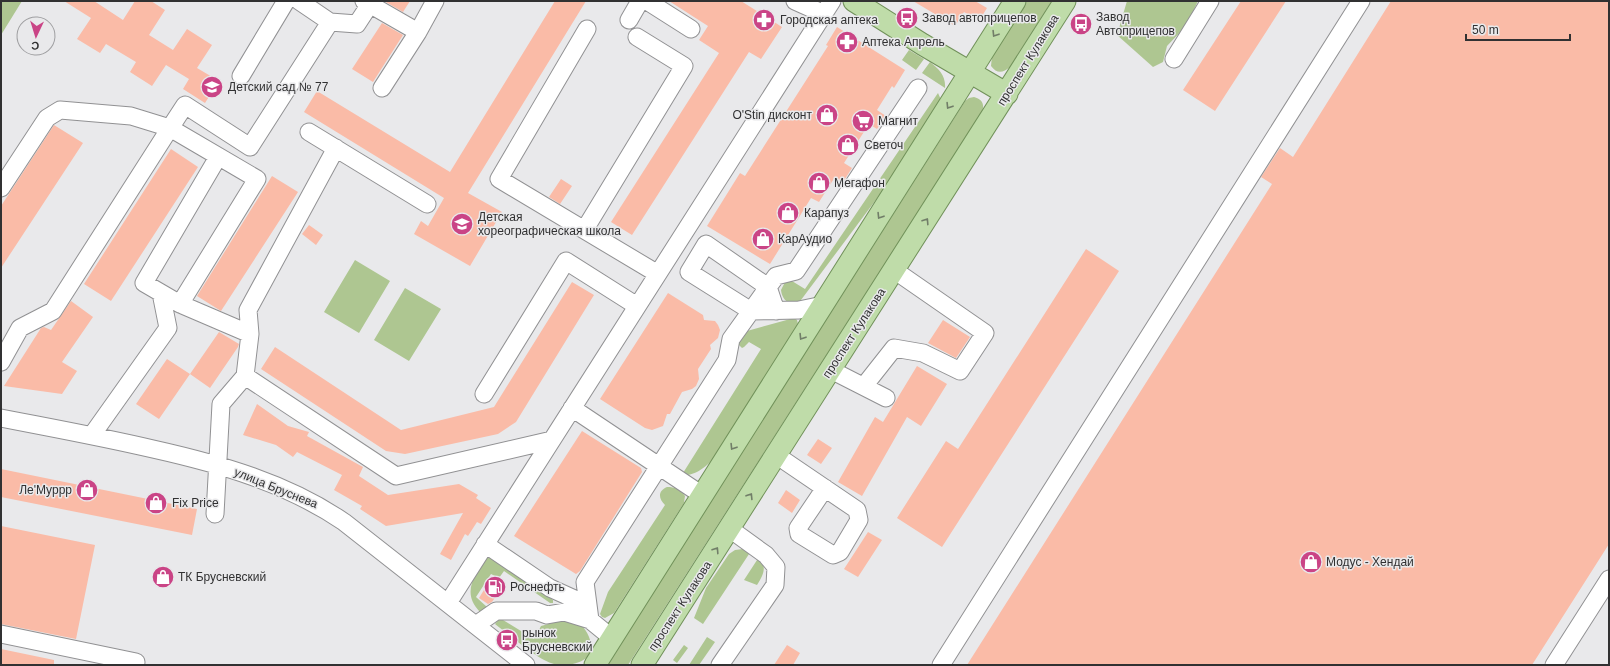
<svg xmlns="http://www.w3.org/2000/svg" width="1610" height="666" viewBox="0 0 1610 666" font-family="Arial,sans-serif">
<rect width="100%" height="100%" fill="#e9e9eb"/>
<path fill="#aec691" d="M1,1H22L1,35Z
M1027,1H1052L1010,67C1003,73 997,74 991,66L992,56Z
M1127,1H1198L1186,26L1167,46L1163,62L1153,67L1117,35Z
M909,50L924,59L916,70L902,60Z
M930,62C939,69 946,76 945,88L922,73Z
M938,93L942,102L878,197L801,300C791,307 782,301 781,290L787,278L805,289Z
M974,97C982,99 985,104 982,112L628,665H607L965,101L969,98Z
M355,260L390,281L359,333L324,312Z
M405,288L441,309L409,361L374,340Z
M794,318L797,320L798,324L718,454C710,463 697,476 684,475L683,473L761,349L749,342L744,347L742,348L738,344L747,331Z
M667,487C675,487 680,489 685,496L684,503L614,613L605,618L602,617L600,614L608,592L665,505C658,498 658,491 667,487Z
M743,549L751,551L703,624L694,618L706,588L729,554L735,550Z
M489,554L553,600V603H550L504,571L499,578L491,574L476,597L487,607L480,612C460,592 476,573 489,554Z
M759,557C767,567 764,574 757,585L744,580Z
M567,619C571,620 576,621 579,623C588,630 597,649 586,658C578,665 564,666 554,664C539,661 508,634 495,624L498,620H503L534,639L541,626Z
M707,637L715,642L699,665H689Z
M684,645L688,648L677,663L673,660Z"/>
<path fill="#fabba7" d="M64,1H94L123,20L135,1H151L165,10L149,35L173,50L187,29L212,45L197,68L219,81L205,103L183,89L189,79L166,65L152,86L130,72L136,62L106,44L100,53L77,39L91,18Z
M384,1H410L403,12Z
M555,1H586L468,193L502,212L470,266L414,234L421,221L428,226L444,198L304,112L317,91L450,172Z
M669,1H741L782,27L761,59L749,52L632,235L611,222L719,53L699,40L708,26Z
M913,1H975L987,8L979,21L964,12L955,26Z
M1241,1H1286L1215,111L1183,90Z
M1391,1H1609V544L1532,665H967L1272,184L1261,177L1280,148L1293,157Z
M382,23L403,35L373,82L352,69Z
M837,27L905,70L894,88L892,86L877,110L886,116L877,129L869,124L844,163L852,168L843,182L835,177L819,202L811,198L770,264L707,226L740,173L745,176L828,46L826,45Z
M54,125L83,143L1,268V206Z
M171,149L198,167L111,301L84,284Z
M272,176L298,192L221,311L197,296Z
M561,179L572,186L560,204L549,197Z
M309,225L323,235L316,245L302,234Z
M1086,249L1119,271L942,547L897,518L946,441L958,449Z
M572,282L594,295L516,422L498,434L405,454L386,451L261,369L275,347L401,430L494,407Z
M668,293L703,315L704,320L715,321L718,325L720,330L718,338L710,345L711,349L698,369L699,379L696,386L692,389L682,392L670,414H667L663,426L652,430L645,428L600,399Z
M71,301L93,317L62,362L77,371L62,394L4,386L41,328L44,327L51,330Z
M943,320L970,337L956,358L928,343Z
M219,332L239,344L238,347L210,388L190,374Z
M167,359L190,374L159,419L136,404Z
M917,366L947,384L921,426L907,417L862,496L838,482L875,417L883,422Z
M257,404L288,426L309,432L307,436L363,467L359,476L388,495L459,484L478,495L476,498L491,508L481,524L477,522L468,536L465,534L451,560L440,554L463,513L386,526L360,509L362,506L334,490L342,475L297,452L293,457L276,445L243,435Z
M582,431L641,468L642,472L580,571L576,574L514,536Z
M818,439L832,448L821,464L807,455Z
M1,469L197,509L192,535L1,497Z
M786,490L800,500L792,513L778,503Z
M1,526L95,545L76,639L1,624Z
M868,532L882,540L858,577L844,569Z
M492,577L504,584L492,602L488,604L479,598Z
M787,645L800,653L793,665H774Z
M1,649L54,660V665H1Z"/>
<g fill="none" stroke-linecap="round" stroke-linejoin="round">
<g stroke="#919193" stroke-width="19">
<path id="minor" d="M299,1L330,22
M364,1L418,32
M647,1L691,29
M795,1L824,14
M629,20L640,1
M587,29L499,179L658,274
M1174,59L1210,1
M241,76L286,1
M382,88L418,32L435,1
M309,132L427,204
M1,188L47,118L60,110L131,116L170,128L53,311L20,328L1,362
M585,229L684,66L637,37
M180,304L144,283L218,157
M776,311L768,287L706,244L689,272L751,311L799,310L823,305
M250,334L180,304L257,179L170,128L185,105L250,147L330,22L357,24L370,4
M831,370L886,398
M245,376L396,476L552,440
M864,386L894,348L923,353L960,371L985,333L894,270
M484,394L566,261L637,306
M572,408L702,495
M1,418C52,428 102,437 153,449C220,464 287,483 344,522L526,665
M92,435L168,328L161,293
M776,455L857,510L859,520L840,552L833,555L799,534L798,528L825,488
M215,514L221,404L245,376L250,334L248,310L336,148
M485,544L550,588L581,602L588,617
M448,603L832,1
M590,620L585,582L727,360L731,339L776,276L796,271L918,88
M476,625L496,611H536L547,615L564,612L590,620L612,638
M1,634L136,662
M720,665L775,585L776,567L766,555L730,529
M941,665L1361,1
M1554,665L1609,579"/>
</g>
<g stroke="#71915a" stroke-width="23">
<path id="major" d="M854,1L922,44L1007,94
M595,665L1015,1
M642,665L1065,1"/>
</g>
<use href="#minor" stroke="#fff" stroke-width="17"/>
<use href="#major" stroke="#bfdca9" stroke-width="21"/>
</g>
<defs><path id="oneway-chevron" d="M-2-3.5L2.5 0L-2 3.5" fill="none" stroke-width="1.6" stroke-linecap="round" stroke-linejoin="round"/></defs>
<g stroke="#717e68">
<use href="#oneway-chevron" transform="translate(995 34) rotate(122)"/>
<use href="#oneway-chevron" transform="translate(949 106) rotate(122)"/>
<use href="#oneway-chevron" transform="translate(880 216) rotate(122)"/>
<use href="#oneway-chevron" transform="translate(926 221) rotate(-57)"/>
<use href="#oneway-chevron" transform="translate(802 337) rotate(122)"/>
<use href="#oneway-chevron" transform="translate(733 447) rotate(122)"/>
<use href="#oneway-chevron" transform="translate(750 496) rotate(-58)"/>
<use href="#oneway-chevron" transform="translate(716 550) rotate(-57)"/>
</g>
<defs>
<g id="bus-disc" transform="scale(1.15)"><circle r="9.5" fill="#ca4486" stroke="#e9e9eb"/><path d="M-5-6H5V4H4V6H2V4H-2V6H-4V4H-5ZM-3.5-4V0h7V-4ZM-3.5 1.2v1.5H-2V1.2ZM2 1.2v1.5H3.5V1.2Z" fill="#fff"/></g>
<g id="pharmacy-disc" transform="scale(1.15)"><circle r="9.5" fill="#ca4486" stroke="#e9e9eb"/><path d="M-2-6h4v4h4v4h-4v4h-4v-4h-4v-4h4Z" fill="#fff"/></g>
<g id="school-disc" transform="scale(1.15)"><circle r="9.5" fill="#ca4486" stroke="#e9e9eb"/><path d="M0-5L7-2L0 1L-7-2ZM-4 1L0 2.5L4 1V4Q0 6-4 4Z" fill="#fff"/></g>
<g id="shop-disc" transform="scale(1.15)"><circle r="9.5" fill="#ca4486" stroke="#e9e9eb"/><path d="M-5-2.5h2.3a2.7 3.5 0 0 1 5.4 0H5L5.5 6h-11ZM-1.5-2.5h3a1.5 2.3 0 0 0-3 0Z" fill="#fff"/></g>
<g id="supermarket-disc" transform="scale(1.15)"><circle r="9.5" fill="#ca4486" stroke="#e9e9eb"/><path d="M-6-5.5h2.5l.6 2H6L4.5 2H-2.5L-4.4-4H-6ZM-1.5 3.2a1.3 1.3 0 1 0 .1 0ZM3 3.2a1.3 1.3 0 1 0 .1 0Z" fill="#fff"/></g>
<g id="fuel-disc" transform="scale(1.15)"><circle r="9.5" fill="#ca4486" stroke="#e9e9eb"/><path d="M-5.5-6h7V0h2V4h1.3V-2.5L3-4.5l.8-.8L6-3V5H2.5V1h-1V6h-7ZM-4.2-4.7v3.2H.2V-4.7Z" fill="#fff"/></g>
</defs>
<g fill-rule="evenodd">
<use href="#bus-disc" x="907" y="18"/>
<use href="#pharmacy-disc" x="764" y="20"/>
<use href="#bus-disc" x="1081" y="24"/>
<use href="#pharmacy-disc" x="847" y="42"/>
<use href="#school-disc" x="212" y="87"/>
<use href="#shop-disc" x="827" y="115"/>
<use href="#supermarket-disc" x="863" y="121"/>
<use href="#shop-disc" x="848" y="145"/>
<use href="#shop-disc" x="819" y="183"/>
<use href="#shop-disc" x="788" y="213"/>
<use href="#school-disc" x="462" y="224"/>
<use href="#shop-disc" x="763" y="239"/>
<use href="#shop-disc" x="87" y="490"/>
<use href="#shop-disc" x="156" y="503"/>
<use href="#shop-disc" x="1311" y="562"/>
<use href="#shop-disc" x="163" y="577"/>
<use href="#fuel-disc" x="495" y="587"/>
<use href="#bus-disc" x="507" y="640"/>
</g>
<g text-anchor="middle" stroke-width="3" stroke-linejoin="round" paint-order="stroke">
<g font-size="12" fill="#313132" stroke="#e9e9eb" text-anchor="start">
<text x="1096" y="21">Завод<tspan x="1096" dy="14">Автоприцепов</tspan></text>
<text x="922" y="22">Завод автоприцепов</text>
<text x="780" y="24">Городская аптека</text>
<text x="862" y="46">Аптека Апрель</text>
<text x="228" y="91">Детский сад № 77</text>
<text x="812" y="119" text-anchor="end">O'Stin дисконт</text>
<text x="878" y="125">Магнит</text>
<text x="864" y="149">Светоч</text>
<text x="834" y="187">Мегафон</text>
<text x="804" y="217">Карапуз</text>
<text x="478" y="221">Детская<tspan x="478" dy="14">хореографическая школа</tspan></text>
<text x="778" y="243">КарАудио</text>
<text x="72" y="494" text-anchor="end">Ле'Муррр</text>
<text x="172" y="507">Fix Price</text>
<text x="1326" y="566">Модус - Хендай</text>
<text x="178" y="581">ТК Брусневский</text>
<text x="510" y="591">Роснефть</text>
<text x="522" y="637">рынок<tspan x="522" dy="14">Брусневский</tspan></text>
</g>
<g font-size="12" fill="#313132" stroke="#e9e9eb">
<text transform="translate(1028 60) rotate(-58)" y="4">проспект Кулакова</text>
<text transform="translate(854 333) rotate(-57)" y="4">проспект Кулакова</text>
<text transform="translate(276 488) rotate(22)" y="4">улица Бруснева</text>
<text transform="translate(680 606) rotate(-57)" y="4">проспект Кулакова</text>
</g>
</g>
<rect width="1610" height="666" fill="none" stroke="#313132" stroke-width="4"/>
<g transform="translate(36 36) rotate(184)"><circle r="19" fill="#e9e9eb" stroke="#9f9fa1"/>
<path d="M0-3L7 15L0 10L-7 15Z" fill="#ca4486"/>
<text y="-6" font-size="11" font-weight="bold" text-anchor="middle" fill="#313132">С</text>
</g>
<path d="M1466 34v6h104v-6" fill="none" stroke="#313132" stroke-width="2"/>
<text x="1472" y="34" font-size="12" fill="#313132" stroke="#e9e9eb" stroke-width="3" paint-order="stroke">50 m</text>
</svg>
